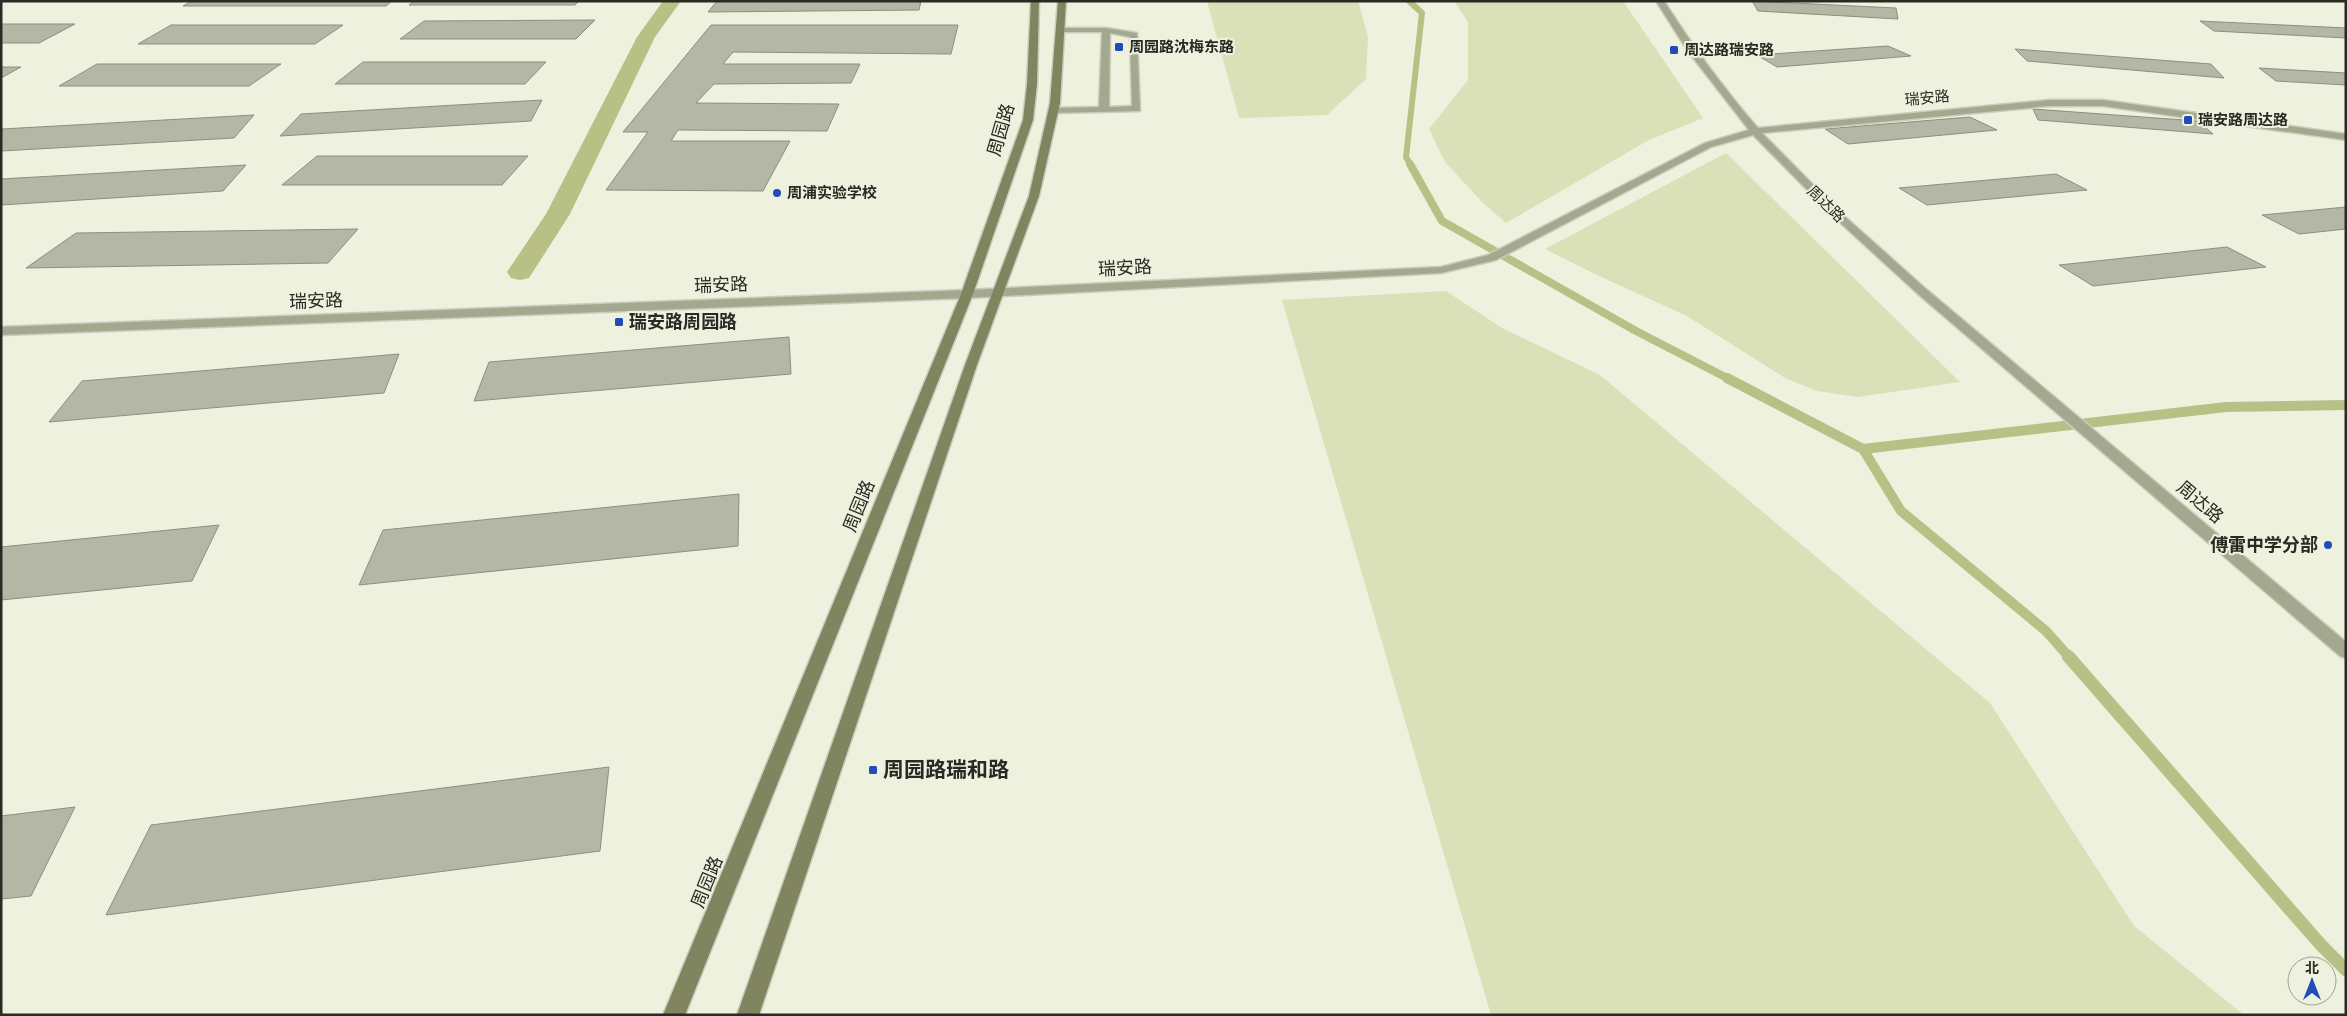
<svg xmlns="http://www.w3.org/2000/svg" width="2347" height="1016" viewBox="0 0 2347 1016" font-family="'Exo 2','Noto Sans SC',sans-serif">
<rect width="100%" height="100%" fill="#eef1de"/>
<path fill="#dae0b8" d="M1207,1H1358L1368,37L1366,79L1327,115L1239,118Z
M1454,1H1623L1703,118L1649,140L1506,223L1482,202L1445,162L1429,129L1468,80V22Z
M1726,153L1960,382L1858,397L1817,391L1785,378L1687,316L1597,275L1545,249Z
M1446,291L1502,328L1600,375L1990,703L2134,926L2244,1015H1491L1282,300Z"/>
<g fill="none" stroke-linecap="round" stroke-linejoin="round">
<path stroke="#b8c085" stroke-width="6" d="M1409,1L1422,13L1406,157L1411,166"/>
<path stroke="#b8c085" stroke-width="8" d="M1410,164L1442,221L1636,331L1729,379"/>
<path stroke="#b8c085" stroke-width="10" d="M1727,378L1863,449L1901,511L2046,631L2069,657
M1863,449L2226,407L2346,405"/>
<path stroke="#b8c085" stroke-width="13" d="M2068,656L2321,945L2346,970"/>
<path fill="#b8c085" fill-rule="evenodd" d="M663,1H681L655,37L570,214L529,278L520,280L511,278L507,272L546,214L637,37Z"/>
</g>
<path fill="#b4b7a5" stroke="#8d8f7e" d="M192,1H392L386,6H183Z
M414,1H579L575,5H409Z
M717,1H921L919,10L708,12Z
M1752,1L1896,8L1898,19L1758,11Z
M595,20L576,39H400L424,21Z
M2200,21L2346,28V38L2214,31Z
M1,24H75L39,43H1Z
M171,25H343L315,44H138Z
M711,25H958L951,54L733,52L723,64H860L851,83L714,84L696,103L839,104L827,131L678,130L671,141H790L763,191L606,190L648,132H623Z
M1888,46L1911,56L1777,67L1757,55Z
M2015,49L2211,64L2224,78L2027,61Z
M363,62H546L525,84H335Z
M97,64H281L249,86H59Z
M1,67H21L1,78Z
M2259,68L2346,73V85L2276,81Z
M542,100L531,121L280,136L301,114Z
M2033,109L2198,121L2213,134L2038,120Z
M254,115L234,138L1,151L2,129Z
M1970,117L1997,130L1848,144L1825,129Z
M317,156H528L502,185H282Z
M246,165L223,191L1,205V179Z
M2056,174L2087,190L1927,205L1899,188Z
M2346,207V229L2299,234L2262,215Z
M358,229L328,263L26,268L76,233Z
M2227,247L2266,267L2093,286L2059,265Z
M789,337L791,374L474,401L489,362Z
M399,354L384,393L49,422L82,381Z
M739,494L738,546L359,585L383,530Z
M219,525L192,581L1,600V547Z
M609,767L600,851L106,915L151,825Z
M75,807L31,896L1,899V816Z"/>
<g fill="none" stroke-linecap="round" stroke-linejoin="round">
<g stroke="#cbcdbc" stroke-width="3">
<path id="lane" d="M1058,28H1106L1137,33L1140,111L1050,113L1048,111L1053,108L1099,107L1102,32H1058ZM1110,33L1130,37L1132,106L1109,107Z"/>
</g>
<g stroke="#cbcdbc" stroke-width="3">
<path id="street" d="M1656,1H1664C1693,46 1723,88 1758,128L2049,100H2103L2346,134V140L2103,106H2049L1762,133L1842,214L1926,289L2346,642V658L2340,656L1918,294L1835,218L1753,135L1711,147L1496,260L1441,273L967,298L1,335V327L967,290L1441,267L1488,255L1705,143L1749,130L1687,50Z"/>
</g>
<g stroke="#cbcdbc" stroke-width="3">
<path id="secondary" d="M1031,1H1039L1037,84L1033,120L973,294L685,1015H663L961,294L1023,120L1027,84Z
M1058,1H1066L1060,103L1039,196L977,365L759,1015H737L965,365L1029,196L1050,103Z"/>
</g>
<use href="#lane" fill="#a4a88f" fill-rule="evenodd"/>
<use href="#street" fill="#a4a88f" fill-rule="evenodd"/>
<use href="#secondary" fill="#808560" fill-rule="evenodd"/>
</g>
<g fill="#214bb9" stroke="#eef1de" stroke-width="2">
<rect x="1114" y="42" width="10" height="10" rx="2.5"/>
<rect x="1669" y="45" width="10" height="10" rx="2.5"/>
<rect x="2183" y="115" width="10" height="10" rx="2.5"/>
<circle cx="777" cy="193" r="5"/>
<rect x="614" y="317" width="10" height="10" rx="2.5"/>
<circle cx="2328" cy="545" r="5"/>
<rect x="868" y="765" width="10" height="10" rx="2.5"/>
</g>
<g text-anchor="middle" stroke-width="4" stroke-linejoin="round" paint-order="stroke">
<g font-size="15" font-weight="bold" fill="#292a23" stroke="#eef1de" text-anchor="start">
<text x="1129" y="52">周园路沈梅东路</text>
<text x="1684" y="55">周达路瑞安路</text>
<text x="2198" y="125">瑞安路周达路</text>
<text x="787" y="198">周浦实验学校</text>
</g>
<g font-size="15" fill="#292a23" stroke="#eef1de">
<text transform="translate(1927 98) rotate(-5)" y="5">瑞安路</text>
<text transform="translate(1826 204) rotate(44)" y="5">周达路</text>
</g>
<g font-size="18" fill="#292a23" stroke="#eef1de">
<text transform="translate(1001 130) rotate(-74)" y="6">周园路</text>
<text transform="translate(1125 268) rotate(-3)" y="6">瑞安路</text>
<text transform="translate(721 285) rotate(-2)" y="6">瑞安路</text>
<text transform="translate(316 301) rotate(-2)" y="6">瑞安路</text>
<text transform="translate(2200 502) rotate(40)" y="6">周达路</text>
<text transform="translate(859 506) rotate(-68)" y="6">周园路</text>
<text transform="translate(707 882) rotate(-68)" y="6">周园路</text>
</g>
<g font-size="18" font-weight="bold" fill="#292a23" stroke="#eef1de" text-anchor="start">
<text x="629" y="328">瑞安路周园路</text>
<text x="2318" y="551" text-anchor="end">傅雷中学分部</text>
</g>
<g font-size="21" font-weight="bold" fill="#292a23" stroke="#eef1de" text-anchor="start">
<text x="883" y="777">周园路瑞和路</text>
</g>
</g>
<rect width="2347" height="1016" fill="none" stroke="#292a23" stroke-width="5"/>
<g transform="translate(2312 981)"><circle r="24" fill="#eef1de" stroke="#9fa193"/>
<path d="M0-4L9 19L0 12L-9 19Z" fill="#214bb9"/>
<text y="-8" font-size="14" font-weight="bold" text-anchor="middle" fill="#292a23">北</text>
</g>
</svg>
